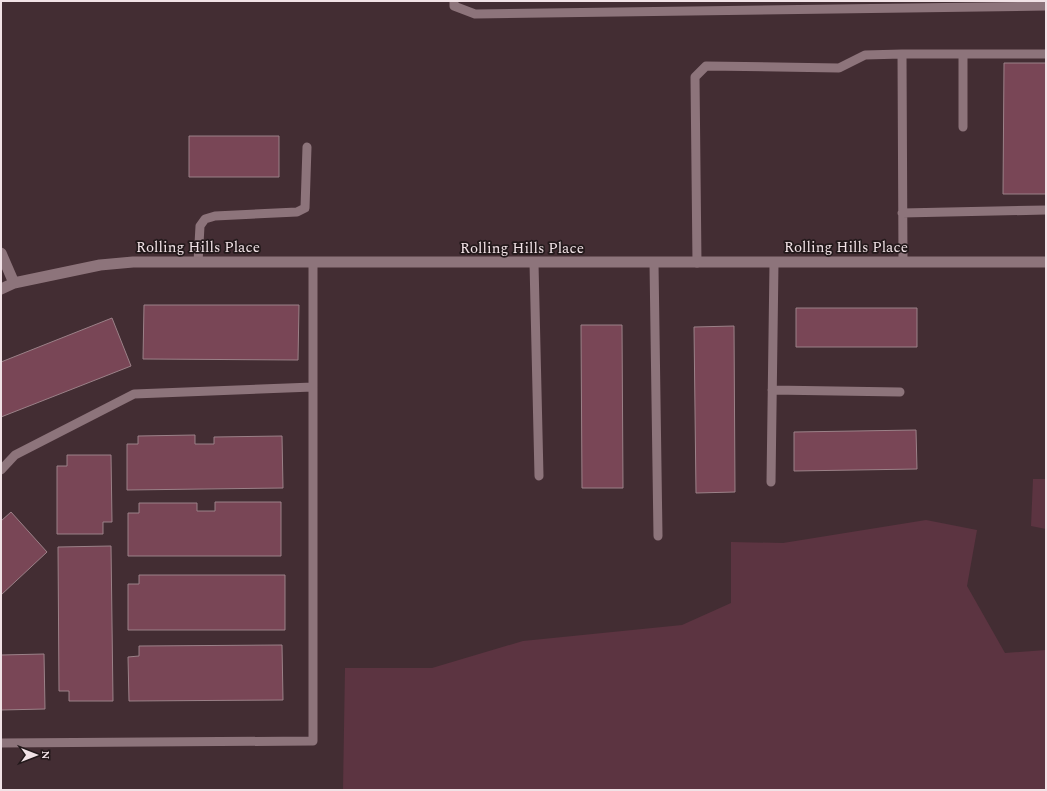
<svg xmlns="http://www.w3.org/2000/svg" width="1047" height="791" viewBox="0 0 1047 791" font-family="Spectral,serif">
<rect width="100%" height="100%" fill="#432d33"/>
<path fill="#5c3441" d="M1033,479H1046V529L1031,526Z
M926,520L977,530L967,586L1005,653L1046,650V790H343L345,668H432L523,641L682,625L731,603V542L783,543Z"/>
<path fill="#794656" stroke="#9b8188" d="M1004,63H1046V194H1003Z
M189,136H279V177H189Z
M144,305H299L298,360L143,359Z
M796,308H917V347H796Z
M112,318L131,366L1,417V362Z
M581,325H622L623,488H582Z
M734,326L735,492L696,493L694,327Z
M916,430L917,469L794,471V432Z
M195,435V444H214V437L282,436L283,488L127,490V444H138V436Z
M67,455H111L112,522H103V534H57V466H67Z
M215,502H281V556H128V513H139V503H197V511H215Z
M11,512L47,552L1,595V521Z
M111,546L113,701H69V691H59L58,547Z
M139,575H285V630H128V584H139Z
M282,645L283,700L129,701L128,657L139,656V646Z
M44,654L45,709L1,710V655Z"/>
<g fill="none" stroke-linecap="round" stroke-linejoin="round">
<path stroke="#8d747b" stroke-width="9" d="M454,1V6L475,14L1046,6
M963,54V127
M902,213L1046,210
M198,262L200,226L205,219L215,216L297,212L305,208L307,147
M903,262L902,54H1046
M534,263L539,476
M654,263L658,536
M697,263L695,77L706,66L839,68L865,55L902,54
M772,390L900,392
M1,470L15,455L134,394L313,387
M771,482L774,263
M1,743L313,741V262"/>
<path stroke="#8d747b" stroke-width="11" d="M1,253L14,283
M1,289L14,283L100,265L133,262H1046"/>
</g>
<g text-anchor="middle" stroke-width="3.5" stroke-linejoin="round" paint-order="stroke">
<g font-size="15" fill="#f1e2e6" stroke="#23191b">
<text x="198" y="252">Rolling Hills Place</text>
<text x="846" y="252">Rolling Hills Place</text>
<text x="522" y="253">Rolling Hills Place</text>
</g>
</g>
<rect width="1047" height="791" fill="none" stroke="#f1e2e6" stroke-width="4"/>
<g transform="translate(36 755) rotate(90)" stroke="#23191b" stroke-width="3" paint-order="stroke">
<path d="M0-3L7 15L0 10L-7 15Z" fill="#f1e2e6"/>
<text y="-6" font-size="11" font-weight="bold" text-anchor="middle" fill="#f1e2e6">N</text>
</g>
</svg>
